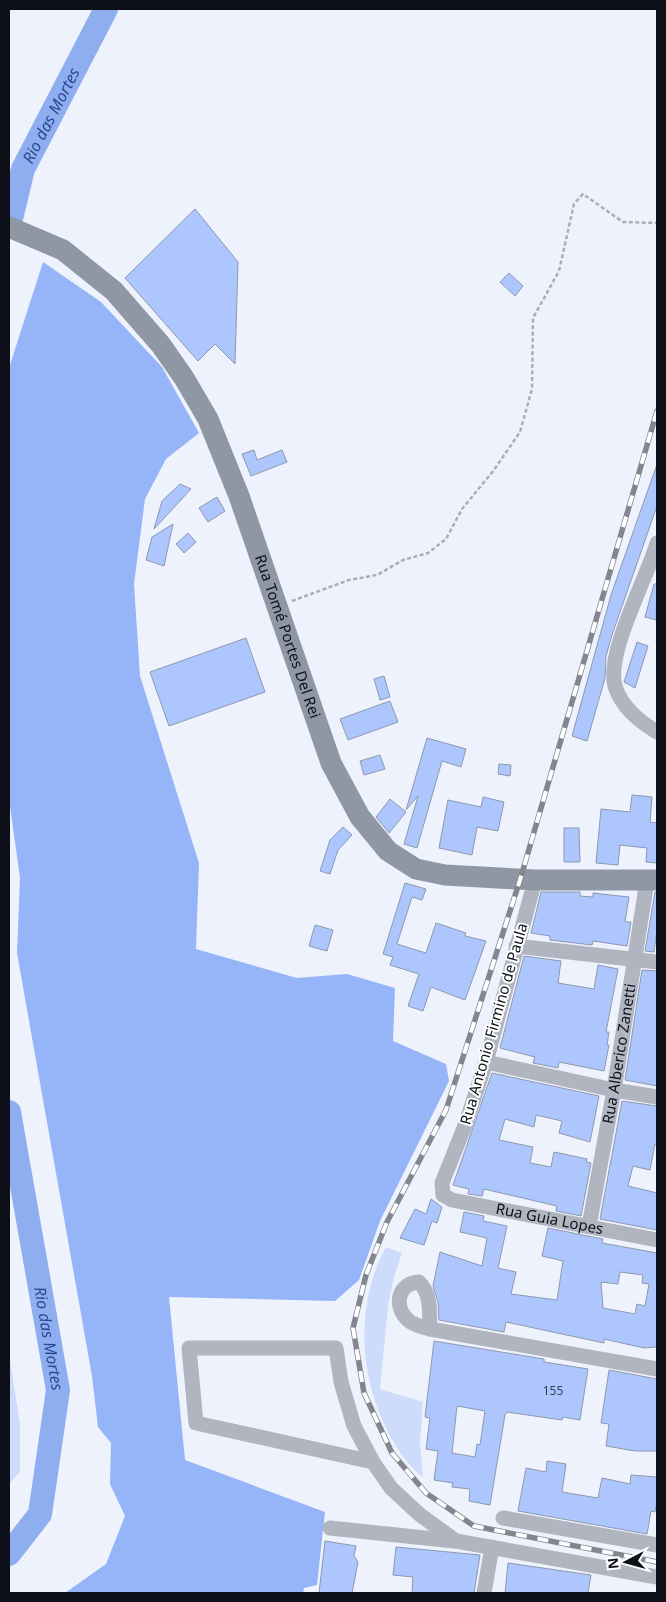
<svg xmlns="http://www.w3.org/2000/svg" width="666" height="1602" viewBox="0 0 666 1602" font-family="'Noto Sans',sans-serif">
<rect width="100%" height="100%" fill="#eef2fc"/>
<path fill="#cedcfb" d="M386,1247L402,1253L394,1277L388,1306L380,1389L423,1402L420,1443L423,1478C416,1471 407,1463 402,1455C360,1395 351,1311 386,1247Z
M9,1353L20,1424V1472L9,1484Z"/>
<path fill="#95b5f8" d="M43,262L101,302L162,367L199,433L166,459L145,499L134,584L140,676L199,863L196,949L297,978L347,974L395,988L393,1041L446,1064L449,1081L380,1221L359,1280L335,1301L169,1297L185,1460L325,1512L317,1585L304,1588L303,1593H65L106,1564L125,1516L110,1484L111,1443L98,1427L92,1376L17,953L20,878L9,799V368Z"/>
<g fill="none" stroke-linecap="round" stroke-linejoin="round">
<g stroke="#8faef0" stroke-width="24">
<path id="s1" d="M9,227L23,169L106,9"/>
<path id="s2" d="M9,1112L58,1390L40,1514L9,1554"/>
</g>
</g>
<path fill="#adc7fe" stroke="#8d98ad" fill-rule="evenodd" d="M195,209L238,262L235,364L215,344L198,361L125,278Z
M509,273L523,286L515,296L500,282Z
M254,450L257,460L282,450L287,462L251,476L242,454Z
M656,467L657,506L612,635L606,656L605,678L587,741L572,736L611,595Z
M180,484L191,489L154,529L162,501Z
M217,497L225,511L208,522L199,508Z
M173,524L164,566L146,560L152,537Z
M188,533L196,542L184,553L176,544Z
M654,584H657L656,620L645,617Z
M246,638L265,692L169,726L150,672Z
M637,642L648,646L635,688L624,682Z
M384,676L390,697L380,700L374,679Z
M390,701L398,722L348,740L340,719Z
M427,738L466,749L461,767L442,761L417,848L404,844L418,796L406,810Z
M380,755L385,769L364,775L360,761Z
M499,764L511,765L510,776L498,774Z
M632,795L652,797L650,822L657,823V863L646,862L647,848L620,845L618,865L596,863L601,809L630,812Z
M483,797L504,802L498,831L477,827L472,855L439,848L448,800L481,807Z
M390,799L406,812L389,833L376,817Z
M343,827L352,835L338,850L330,874L320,871L330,840Z
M564,828H579L580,862H564Z
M405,883L426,889L422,900L412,897L397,944L426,953L436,923L466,933L465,936L486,941L465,1000L431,987L423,1011L408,1006L419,974L390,965L393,957L383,954Z
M541,892H580V896L593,897V893L629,897L625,922H631L627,946L593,941L592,945L550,940V936L531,933Z
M655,892H657V930L654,952L645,951Z
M315,925L333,930L327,951L309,946Z
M524,956L561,961L558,983L594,989L598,965L618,969L606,1032H609L607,1045H609L604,1071L559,1062L558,1068L533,1063L535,1057L500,1048Z
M642,970L657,971V1086L625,1080Z
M492,1073L599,1096L590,1142L559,1133L562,1121L536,1115L534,1127L505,1119L499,1140L533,1147L530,1163L551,1167L554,1152L587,1159L586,1162L591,1163L581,1216L556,1211L557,1206L484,1189L482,1196L468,1194L469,1189L453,1185Z
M622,1101L657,1106V1145L655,1144L650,1170L633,1166L628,1186L657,1193V1230L600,1219Z
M431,1199L442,1207L437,1223L432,1221L424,1245L400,1238L415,1209L426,1214Z
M464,1212L484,1216L483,1221L507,1226L498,1268L516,1272L511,1294L557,1300L563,1261L542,1256L548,1228L603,1239L602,1243L657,1253V1347L644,1348L604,1339V1343L506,1322L504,1332L439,1320L438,1302L433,1286L440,1252L482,1266L487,1238L460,1232ZM620,1272L643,1275L642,1283L649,1284L645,1306L637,1304L635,1314L603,1308L601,1282L618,1284Z
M434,1341L544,1359V1362L588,1369L580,1420L563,1417L562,1420L507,1412L505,1415L490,1505L469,1501L470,1489L452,1487L453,1483L434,1480L438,1451L426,1449L430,1418L425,1417ZM457,1406L485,1411L480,1445L477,1444L475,1457L452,1453Z
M609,1370L657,1379V1451H635L606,1446L609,1424L601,1423Z
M547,1461L566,1464L562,1492L598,1498L602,1478L630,1484L631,1475L657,1477V1501L655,1512L651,1511L647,1534L518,1511L526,1468L546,1472Z
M325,1541L356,1546L354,1556L358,1562L352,1593H319Z
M396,1547L480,1555L474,1593H412L413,1577L393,1575Z
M508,1563L591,1575L588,1593H505Z"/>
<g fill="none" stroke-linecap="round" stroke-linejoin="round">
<path stroke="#aaaeb7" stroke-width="2.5" stroke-dasharray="4 2.5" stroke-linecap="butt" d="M292,601L349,580L377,575L403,560L428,553L446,539L462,509L494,470L520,432L532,389L533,318L559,271L574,204L583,194L623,222L657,223"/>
<g stroke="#b0b5bf" stroke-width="15">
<path d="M657,543C648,577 603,657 616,689C623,708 640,722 657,732"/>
<path id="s3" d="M535,880L486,1062L466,1123L442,1183L443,1195L452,1200L657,1240"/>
<path d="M516,946L657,962"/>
<path d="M486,1062L614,1090L657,1097"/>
<path id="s4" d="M589,1226L614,1090L647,881"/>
<path d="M430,1329C429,1312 432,1295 419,1282C398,1283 393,1306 408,1320C413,1325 423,1327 430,1329L657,1369"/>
<path d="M373,1462L196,1423L189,1348H336L341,1382L354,1426L373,1462L391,1488L419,1514L456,1541L657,1577"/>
<path d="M503,1518L657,1545"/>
<path d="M330,1528L454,1541"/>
<path d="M484,1593L492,1547"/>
</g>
<path stroke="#8f97a5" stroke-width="21" id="s5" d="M9,227L63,250L114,291L161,345L184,378L208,419L239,496L331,763L360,817L388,851L416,869L445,875L535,880H657"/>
<g stroke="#83868f" stroke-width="5.5">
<path id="rail" d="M657,411L520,880L446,1110L387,1222L366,1275L353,1328L364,1393L392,1453L426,1493L474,1526L657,1562"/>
</g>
<use href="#rail" stroke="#fff" stroke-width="4" stroke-dasharray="11" stroke-linecap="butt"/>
</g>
<g text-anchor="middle" stroke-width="4" stroke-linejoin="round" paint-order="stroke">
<g font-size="12" fill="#353e52">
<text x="553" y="1395">155</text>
</g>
<g font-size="15" fill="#0d1018" stroke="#fff">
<text dy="5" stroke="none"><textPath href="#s5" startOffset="515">Rua Tomé Portes Del Rei</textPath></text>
<text transform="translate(494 1024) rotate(-74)" y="5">Rua Antonio Firmino de Paula</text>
<text dy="5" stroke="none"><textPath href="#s4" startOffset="175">Rua Alberico Zanetti</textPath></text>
<text dy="5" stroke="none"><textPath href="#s3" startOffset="439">Rua Guia Lopes</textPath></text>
</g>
<g font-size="16" font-style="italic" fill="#294895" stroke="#fff">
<text dy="6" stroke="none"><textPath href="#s1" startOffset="120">Rio das Mortes</textPath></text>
<text dy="6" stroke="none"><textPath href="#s2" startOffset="230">Rio das Mortes</textPath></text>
</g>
</g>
<rect width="666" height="1602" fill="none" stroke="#0d1018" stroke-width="20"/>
<g transform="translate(626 1562) rotate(264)" stroke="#ffffff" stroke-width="4" paint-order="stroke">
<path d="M0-4L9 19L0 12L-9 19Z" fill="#0d1018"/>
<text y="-8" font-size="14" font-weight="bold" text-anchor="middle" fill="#0d1018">N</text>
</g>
</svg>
